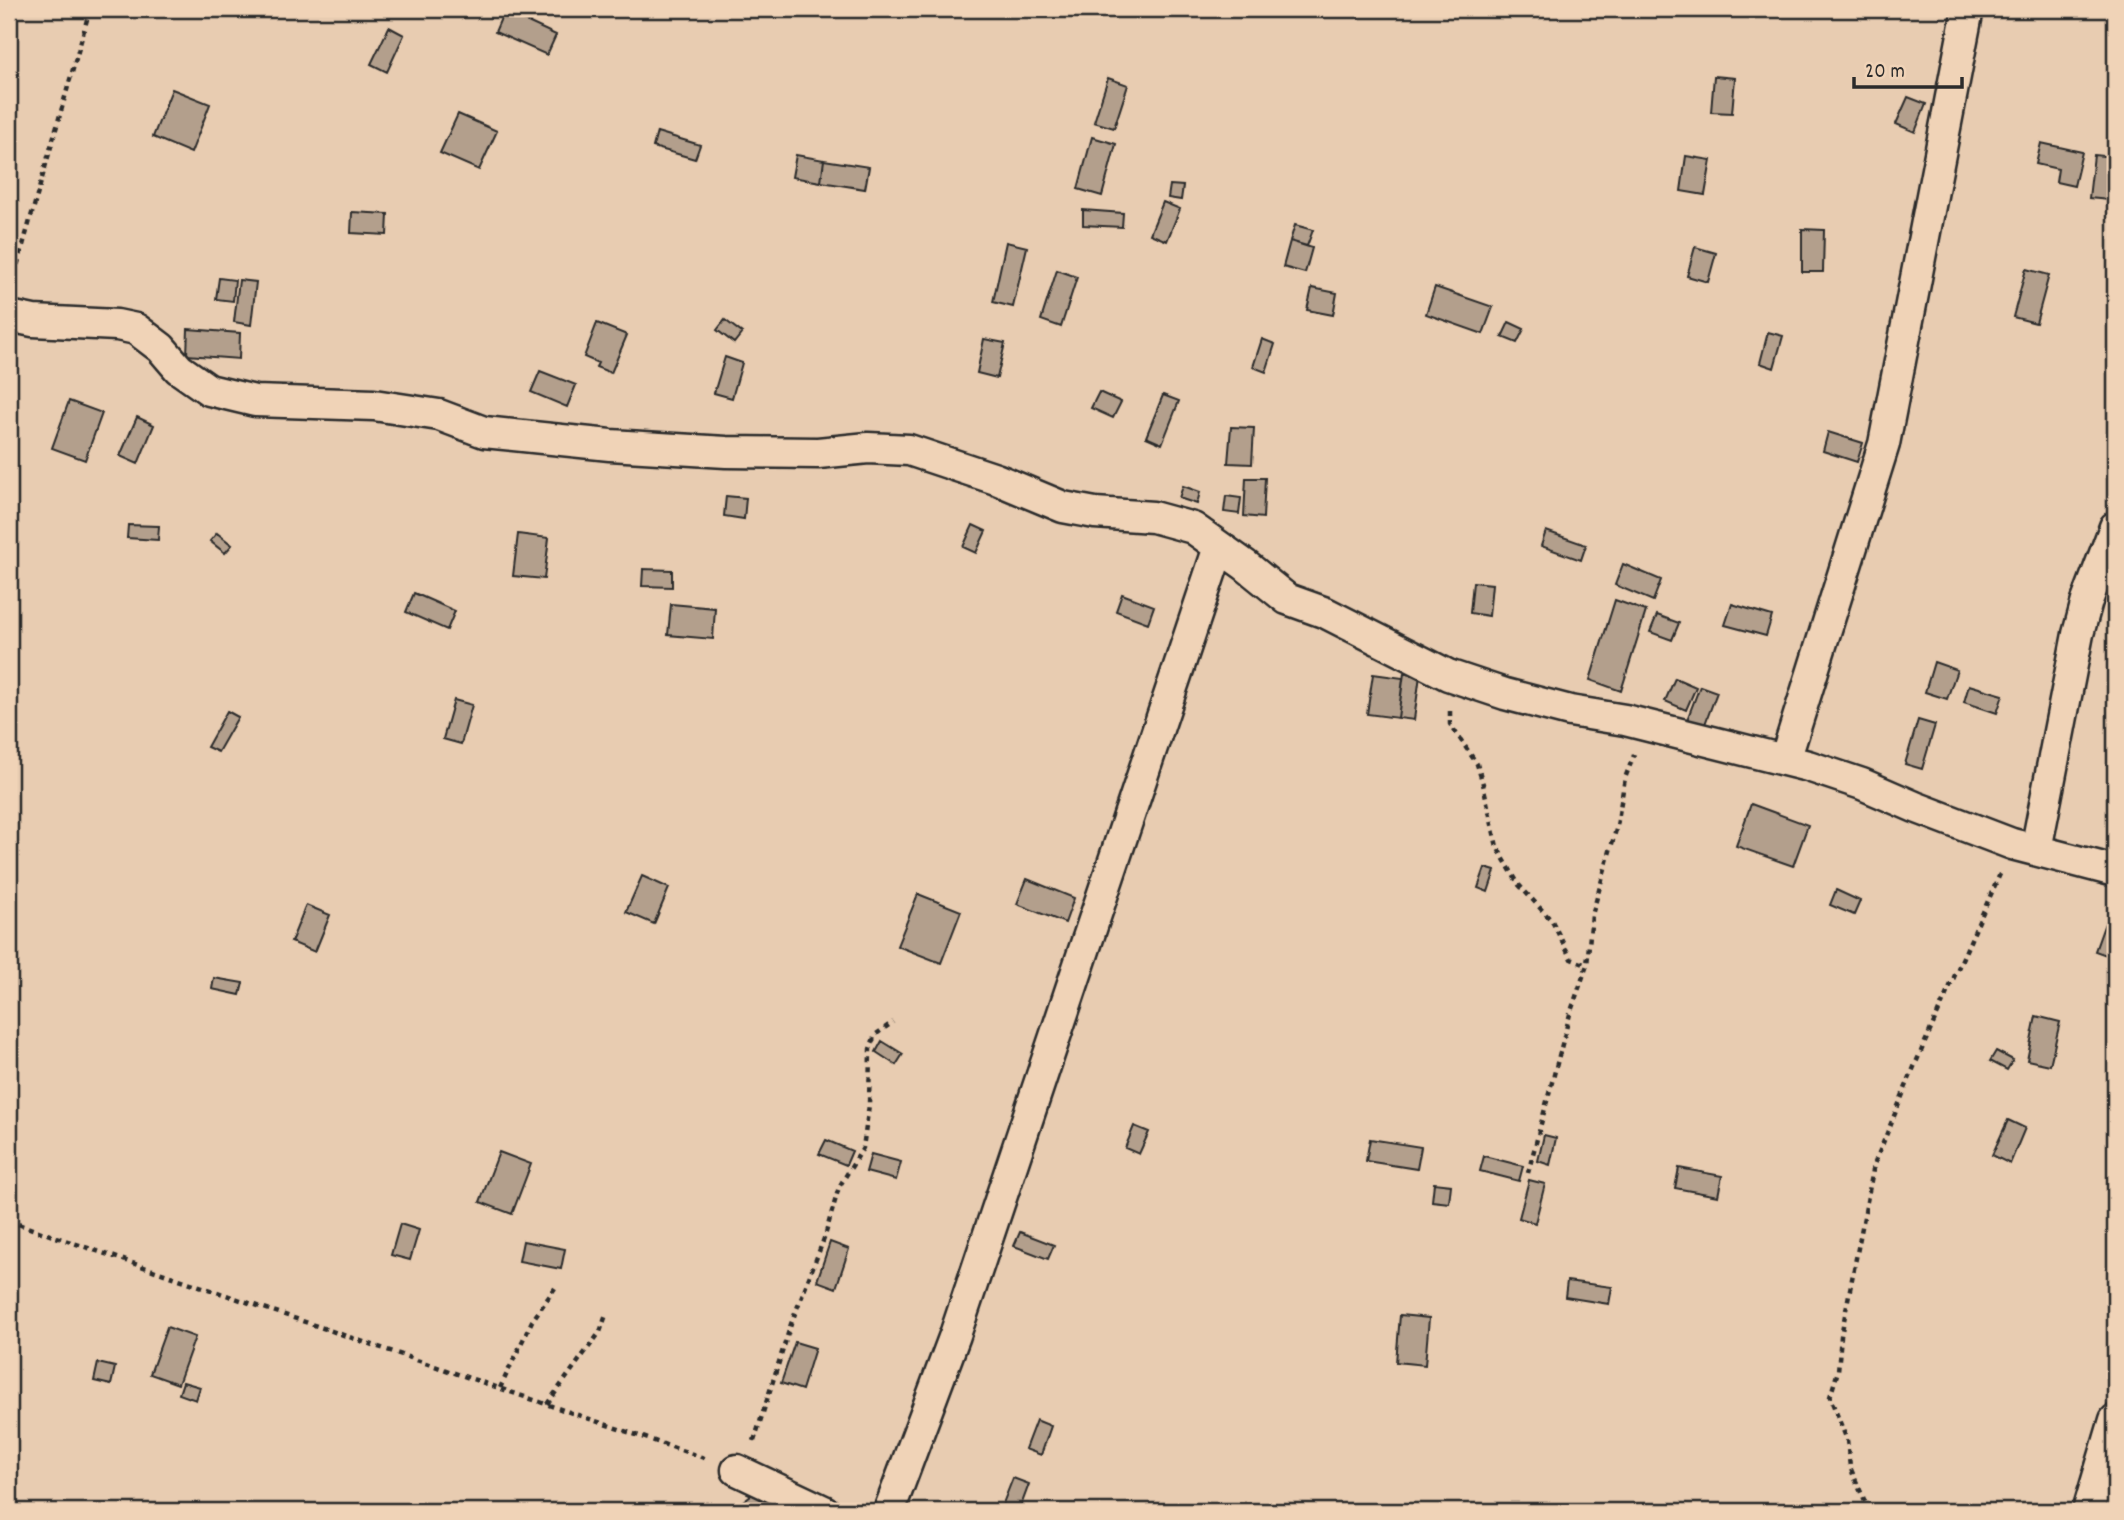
<svg xmlns="http://www.w3.org/2000/svg" width="2124" height="1520" viewBox="0 0 2124 1520" font-family="Dekko,sans-serif">
<rect width="100%" height="100%" fill="#e8ccb1"/>
<filter id="ink" filterUnits="userSpaceOnUse"><feTurbulence type="fractalNoise" baseFrequency=".0143" numOctaves="2"/><feDisplacementMap in="SourceGraphic" scale="14" xChannelSelector="R" yChannelSelector="G"/><feConvolveMatrix kernelMatrix="1 2 1 2 8 2 1 2 1" color-interpolation-filters="sRGB"/></filter>
<g filter="url(#ink)">
<path fill="#b39f8c" stroke="#2b2b2b" stroke-width="2" d="M504,11L556,35L547,55L495,32Z
M389,27L404,35L387,72L371,64Z
M1714,76L1735,78L1732,113L1711,112Z
M1108,78L1128,85L1114,128L1094,122Z
M172,89L210,104L191,153L153,137Z
M1908,97L1926,104L1915,132L1896,124Z
M458,114L497,131L479,170L440,153Z
M657,132L700,145L695,159L653,147Z
M1092,137L1116,144L1102,196L1078,189Z
M2041,143L2082,152L2074,186L2056,182L2058,169L2036,164Z
M796,155L824,160L821,182L792,177Z
M2094,155L2113,157L2109,200L2089,198Z
M1686,156L1711,160L1705,195L1681,191Z
M824,160L869,167L865,189L821,182Z
M1170,185L1183,186L1181,200L1168,198Z
M1163,202L1180,209L1167,241L1150,234Z
M1083,210L1123,213L1122,227L1083,225Z
M352,212L388,214L387,235L351,233Z
M1295,225L1313,230L1307,246L1290,241Z
M1802,229L1824,230L1823,272H1802Z
M1290,241L1312,248L1305,273L1283,267Z
M1006,242L1027,247L1013,307L993,302Z
M1695,247L1716,253L1708,282L1687,276Z
M2026,269L2049,275L2036,323L2013,317Z
M1057,270L1077,277L1061,327L1041,320Z
M219,278L235,280L233,301L216,299Z
M239,280L256,282L251,325L234,322Z
M1435,287L1493,307L1483,334L1426,314Z
M1312,288L1337,293L1333,315L1307,310Z
M725,320L742,333L734,343L717,330Z
M1509,322L1524,329L1517,343L1502,337Z
M597,323L627,335L611,373L596,367L598,363L584,357Z
M188,329L240,333L239,359L187,355Z
M1768,332L1783,336L1774,368L1760,363Z
M984,339L1005,343L997,378L977,373Z
M1262,339L1275,344L1266,372L1253,367Z
M725,357L742,363L732,398L714,393Z
M540,371L576,385L567,407L531,392Z
M1099,392L1121,402L1113,418L1091,408Z
M1163,395L1179,401L1162,444L1146,437Z
M69,401L102,413L85,460L52,448Z
M137,417L154,425L138,464L120,456Z
M1231,427L1254,428L1252,464L1228,463Z
M1828,432L1863,443L1857,462L1823,451Z
M1246,478H1265L1263,518L1244,516Z
M1183,486L1200,492L1197,504L1179,498Z
M726,496L746,498L744,519L724,516Z
M1226,496L1241,498L1239,514L1224,512Z
M128,525L159,526L158,540L127,538Z
M973,525L986,531L976,553L963,547Z
M1546,531L1586,545L1581,560L1541,546Z
M217,533L232,545L225,553L210,541Z
M518,534L549,538L544,579L513,576Z
M1623,564L1661,580L1653,601L1615,585Z
M643,569L672,570V587L642,586Z
M1473,582L1492,584L1489,616L1470,613Z
M414,593L455,611L447,630L406,612Z
M1122,594L1154,606L1148,623L1116,611Z
M1615,600L1646,611L1621,691L1590,680Z
M671,604L715,608L713,639L668,635Z
M1732,604L1772,616L1766,636L1725,625Z
M1657,615L1679,623L1672,640L1650,632Z
M1934,662L1957,670L1947,699L1925,692Z
M1404,673L1420,675L1414,720L1398,718Z
M1373,674L1403,678L1398,718L1367,714Z
M1675,678L1696,687L1686,710L1665,701Z
M1969,685L2003,695L1997,713L1964,702Z
M1700,686L1717,692L1702,732L1685,725Z
M454,700L472,705L461,744L443,739Z
M227,711L238,717L218,752L207,747Z
M1918,720L1935,725L1922,769L1905,764Z
M1751,804L1808,825L1793,866L1736,846Z
M1485,868L1495,871L1488,892L1478,888Z
M642,876L669,888L654,924L626,912Z
M1027,879L1074,898L1065,923L1017,904Z
M1836,890L1860,901L1854,915L1830,905Z
M918,894L961,911L941,963L897,946Z
M306,905L330,915L315,952L291,942Z
M2105,923L2115,927V949L2112,957L2095,951Z
M214,978L243,983L240,995L212,989Z
M2036,1016L2060,1022L2050,1065L2027,1060Z
M882,1041L903,1054L896,1065L876,1052Z
M1996,1051L2013,1060L2007,1070L1990,1061Z
M2008,1120L2025,1128L2010,1164L1992,1155Z
M1134,1126L1149,1132L1139,1154L1125,1148Z
M1544,1135L1556,1138L1550,1165L1538,1161Z
M1370,1139L1421,1147L1417,1169L1366,1161Z
M826,1140L852,1151L846,1165L819,1154Z
M499,1152L531,1164L512,1214L480,1202Z
M871,1154L901,1162L896,1180L866,1172Z
M1484,1156L1523,1166L1519,1181L1480,1171Z
M1679,1168L1722,1176L1718,1196L1675,1188Z
M1529,1180L1545,1184L1535,1223L1519,1218Z
M1434,1183L1451,1185L1449,1203L1432,1201Z
M400,1224L419,1230L410,1260L391,1255Z
M1020,1232L1054,1245L1048,1259L1014,1246Z
M523,1241L565,1249L561,1269L519,1261Z
M830,1242L849,1249L836,1288L817,1281Z
M1567,1281L1612,1287L1609,1304L1565,1297Z
M1400,1315L1429,1318L1425,1365L1396,1362Z
M167,1327L195,1337L178,1384L150,1374Z
M795,1342L815,1348L802,1390L781,1383Z
M98,1363L115,1367L111,1385L94,1381Z
M183,1382L200,1387L196,1400L179,1394Z
M1036,1420L1051,1426L1041,1455L1025,1449Z
M1013,1478L1029,1484L1019,1511L1002,1506Z
M759,1489L776,1511H730Z"/>
<g fill="none" stroke-linecap="round" stroke-linejoin="round">
<g stroke="#2b2b2b" stroke-width="35">
<path id="minor" d="M9,316L33,321L117,325L136,329L161,348L179,369L209,390L255,401L374,405L439,415L484,432L610,445L726,452L818,453L868,448L909,450L996,479L1063,507L1095,513L1153,517L1193,528L1245,565L1287,599L1326,613L1448,675L1505,694L1570,711L1625,720L1808,766L1862,784L1915,807L2012,844L2115,871
M1785,760L1884,444L1968,9
M2036,850L2078,634L2087,601L2115,527
M737,1470L824,1511
M889,1511L955,1335L1219,547
M2088,1511L2115,1420"/>
</g>
<path stroke="#2b2b2b" stroke-width="4.5" stroke-dasharray="5 5" stroke-linecap="butt" d="M12,284L90,9
M1450,711V724L1477,764L1483,784L1497,847L1519,885L1552,921L1571,959L1587,965
M1528,1173L1570,1014L1587,965L1592,915L1617,826L1625,778L1634,755
M9,1221L707,1459
M500,1388L532,1321L555,1288
M547,1404L600,1332L606,1315
M754,1441L791,1324L825,1236L839,1187L863,1148L869,1105L870,1049L875,1035L893,1022
M1869,1511L1850,1467L1847,1440L1830,1397L1838,1371L1841,1336L1874,1165L1914,1067L2000,874"/>
<use href="#minor" stroke="#f0d3b7" stroke-width="30"/>
</g>
</g>
<rect width="2124" height="1520" fill="none" stroke="#f0d3b7" stroke-width="35"/>
<rect x="18" y="18" width="2089" height="1485" fill="none" stroke="#2b2b2b" stroke-width="2.5" filter="url(#ink)"/>
<path d="M1854 77v10h108v-10" fill="none" stroke="#2b2b2b" stroke-width="3.5"/>
<text x="1865" y="77" font-size="21" fill="#2b2b2b" stroke="#f0d3b7" stroke-width="5" paint-order="stroke">20 m</text>
</svg>
